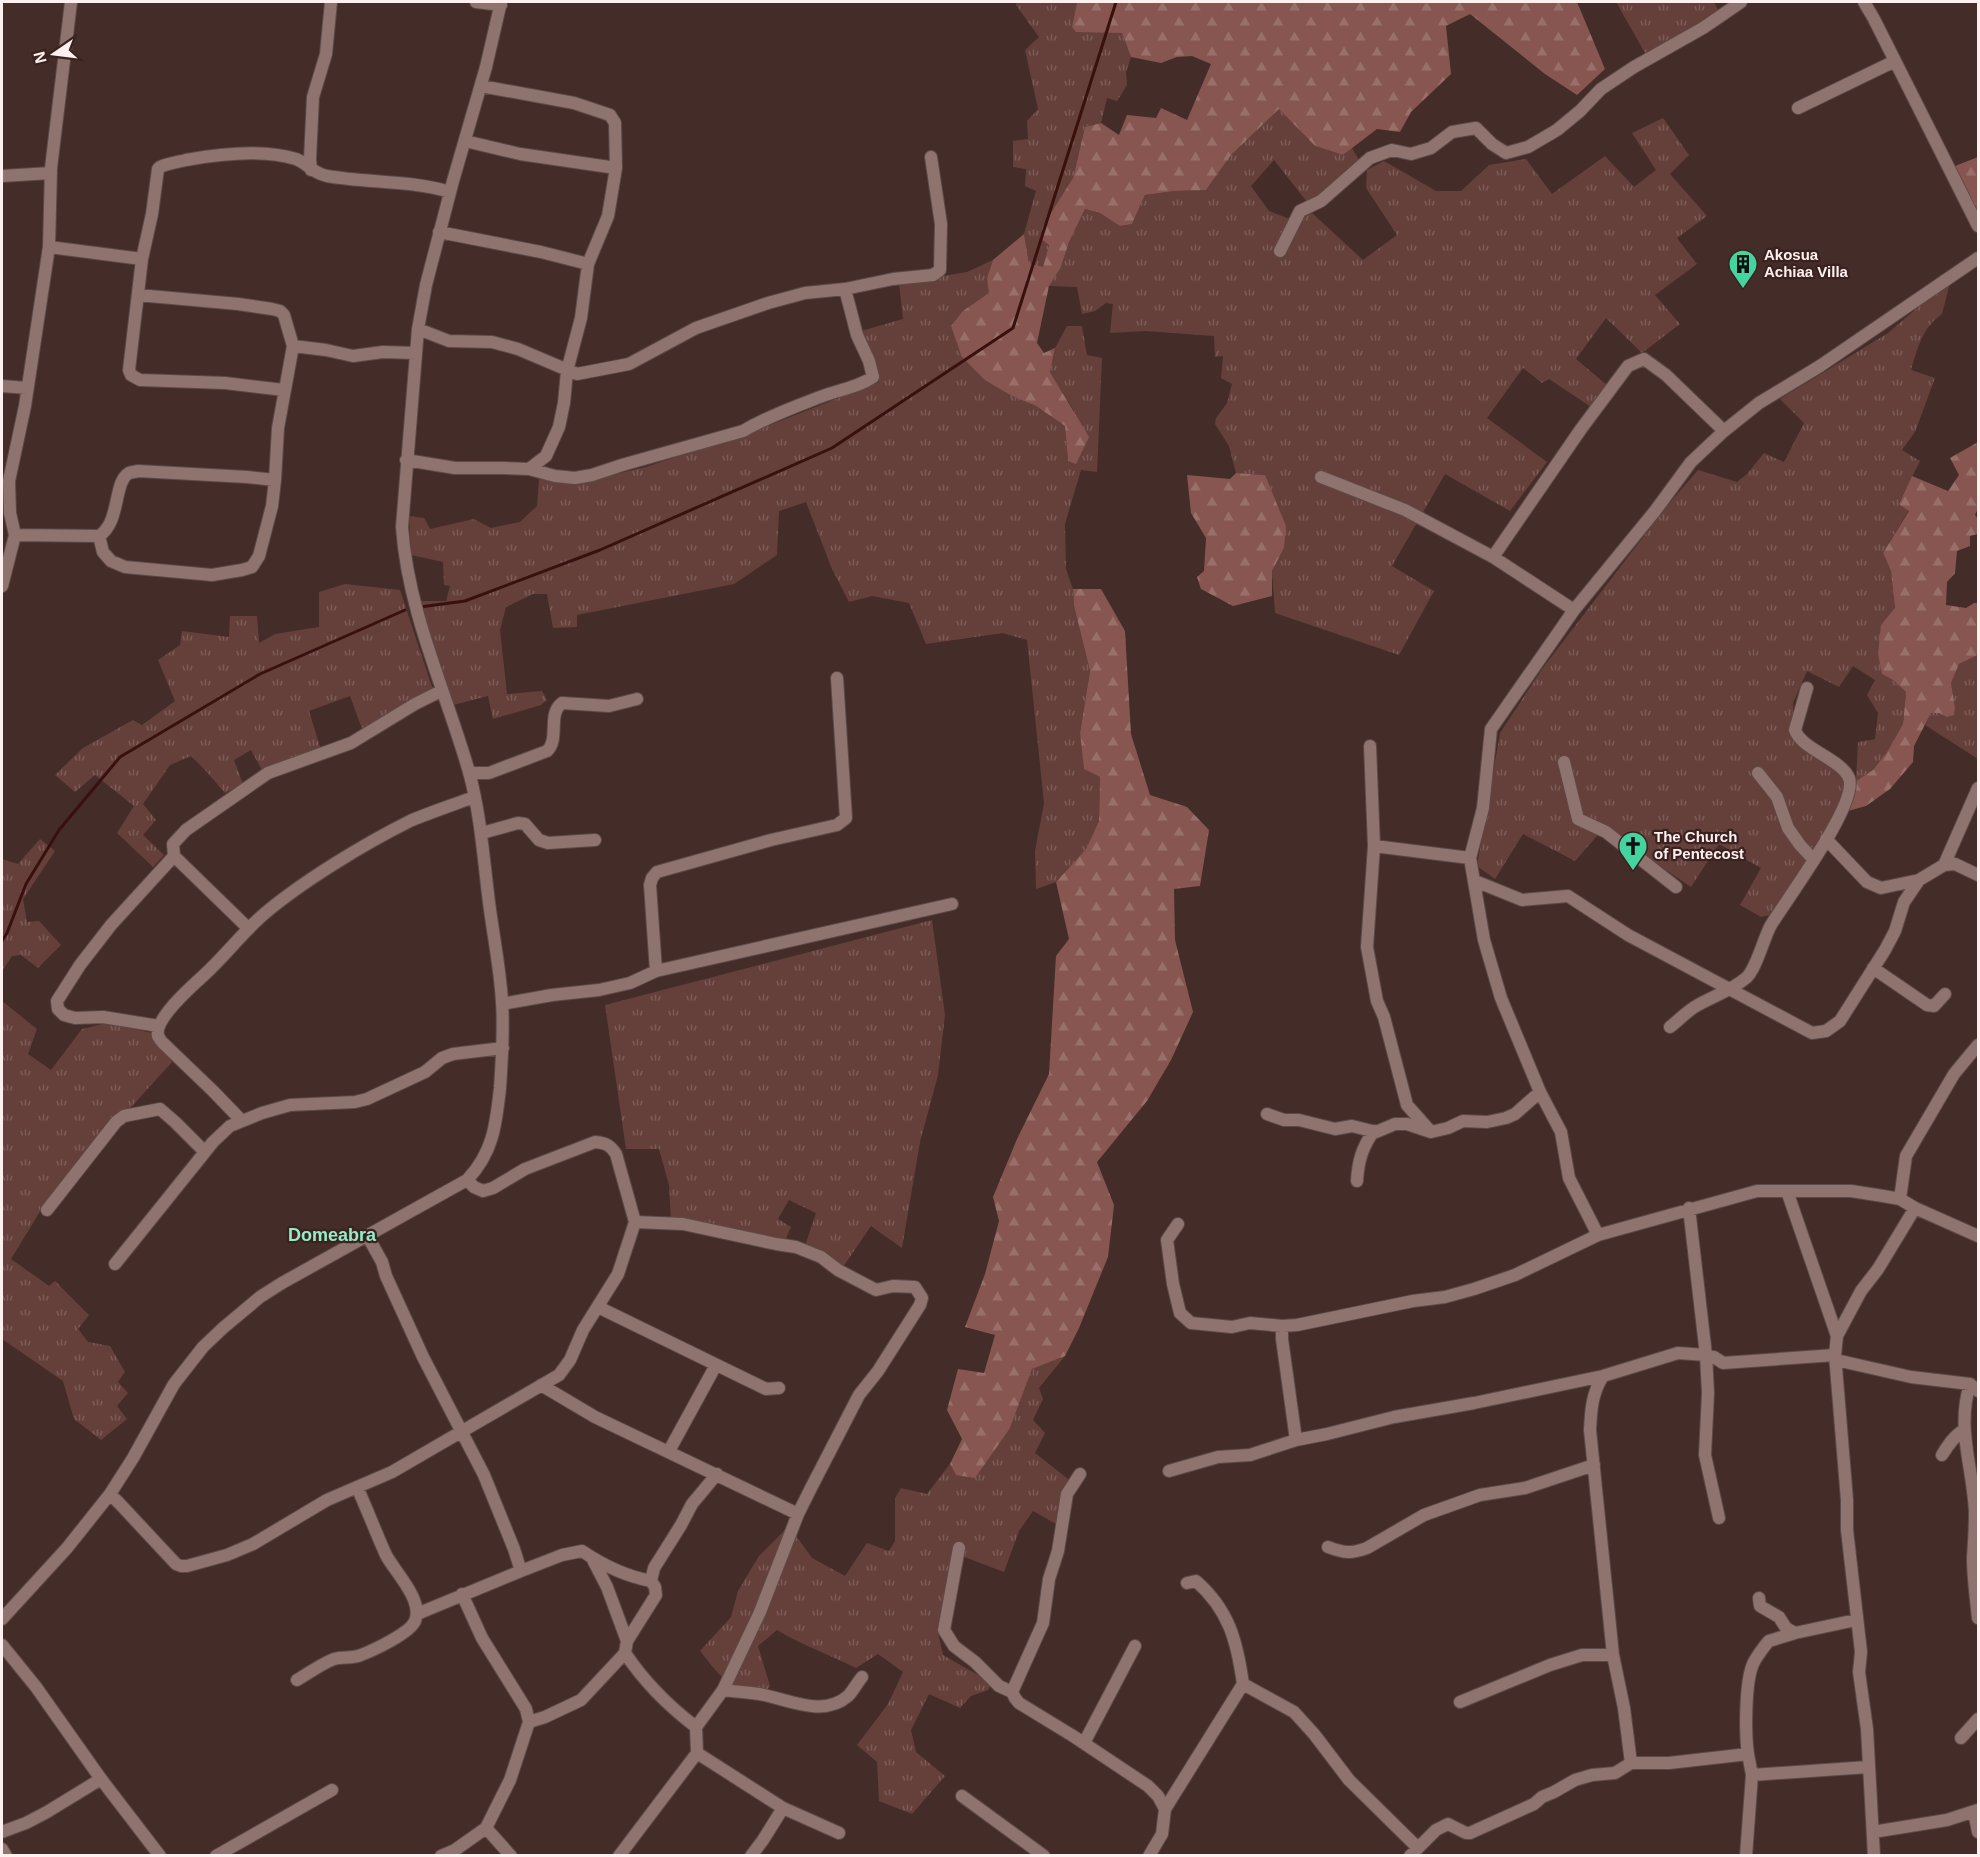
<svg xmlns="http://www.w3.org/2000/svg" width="1980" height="1857" viewBox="0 0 1980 1857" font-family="Arial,sans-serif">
<defs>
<pattern id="grass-tufts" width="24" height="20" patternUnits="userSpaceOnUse" patternTransform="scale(1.5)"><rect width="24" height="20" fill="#65403b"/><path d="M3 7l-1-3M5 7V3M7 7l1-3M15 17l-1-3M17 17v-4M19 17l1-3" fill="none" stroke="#7c5c58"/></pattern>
<pattern id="forest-firs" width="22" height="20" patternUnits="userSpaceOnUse" patternTransform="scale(1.5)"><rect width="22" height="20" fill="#875651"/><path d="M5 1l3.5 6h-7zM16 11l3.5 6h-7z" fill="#996f6a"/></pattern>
</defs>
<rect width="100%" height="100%" fill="#442c29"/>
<path fill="url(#grass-tufts)" d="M1017,2H1077L1072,27L1122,33L1131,57L1126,72L1127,85L1117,101L1107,98L1101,123L1085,127L1073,178L1061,199L1043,268L1029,263L1024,234L1036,191L1025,186L1026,169L1013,167V141L1028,139L1027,121L1038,109L1025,50L1039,37L1016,5Z
M1616,2H1714L1718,10L1695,27L1645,53Z
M1279,109L1315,146L1343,155L1352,148L1360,162L1325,195L1307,202L1274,160L1251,186L1269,211L1290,219L1312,213L1363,260L1397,235L1366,188L1367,170L1384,161L1436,191H1461L1489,165L1526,159L1552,194L1605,156L1634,187L1656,170L1632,133L1663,118L1689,155L1670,174L1707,216L1677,238L1697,264L1655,295L1680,324L1642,353L1606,318L1576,359L1608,386L1591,407L1549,379L1542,383L1523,368L1487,418L1547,462L1510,511L1445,474L1392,566L1434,591L1399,655L1275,613L1272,571L1284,548L1265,475L1236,473L1229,446L1215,424L1216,418L1227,403L1232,384L1221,378L1223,356L1215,357L1214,336L1145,331L1110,333L1113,304L1106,303L1095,311L1082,314L1077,287L1049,286L1061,267L1069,242L1085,209L1100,213L1121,226L1132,224L1145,195L1175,191L1206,190L1231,155Z
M993,260L987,278L990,293L964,311L1012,396L1036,406L1065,426L1068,461L1074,411L1050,372L1055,348L1067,326H1082L1087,355L1102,358L1097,472L1081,470L1065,524L1066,569L1073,589L1074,606L1090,671L1080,733L1084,768L1100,777L1099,821L1086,849L1056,882L1036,889L1035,851L1044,803L1027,640L1003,633L926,644L909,603L872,596L849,602L832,569L806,502L779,511L777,555L734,584L577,615V627L553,628L547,594H533L506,607L500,630L507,694L542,691L547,700L541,705L493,719L488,696L453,705L426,625L420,601H446L450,586L444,585L443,562L411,555L409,516L424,518L430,529L474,519L491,528L520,522L537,506L539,479L577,483L646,467L765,427L879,382L875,361L861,331L903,319L899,283L967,272Z
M1951,279L1942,314C1922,328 1918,347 1911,370L1935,378L1915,432L1902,450L1920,461L1899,503L1909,510L1883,553L1891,571L1895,609L1881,625L1882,674L1893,680L1906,692L1903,724L1887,752L1873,770L1856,781L1858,742L1875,739L1878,713L1867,695L1875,680L1853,666L1839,687L1807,671L1793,703V740L1841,773L1846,782C1841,822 1796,879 1773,914L1761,917L1740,905L1761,868L1719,844L1691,887L1604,828L1575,861L1523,834L1495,879L1477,866L1500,733L1542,669L1667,506L1698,470L1737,482L1747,474L1764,453L1784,462L1804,423L1780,399L1888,333Z
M345,584L400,590L435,696L365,737L350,696L309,711L321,750L263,772L251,750L234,760L243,784L225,793L205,770L191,756L170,765L143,804L156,820L143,835L164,855L153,867L117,833L134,806L95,775L75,792L55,775L83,748L133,720L142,725L175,701L158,660L180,645L182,631L229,637L230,616H257L259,643L275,634L319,627V592Z
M1978,655V759L1925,725L1931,713H1939L1955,707L1951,683L1959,664Z
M40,839L55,851L23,899L27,922L39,921L61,945L38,968L21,955L12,956L2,971V859L18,864Z
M932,920L945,1015L938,1075L920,1142L902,1248L871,1226L843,1267L803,1252L816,1213L789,1200L778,1219L791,1227L784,1243L671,1220L669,1185L659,1149H626L605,1005Z
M2,1001L37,1029L28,1054L51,1070L82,1029L107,1023L152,1033L172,1062L47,1200L11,1259L49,1286L55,1281L89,1315L78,1329L88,1342L110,1346L125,1372L118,1382L128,1393L117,1406L127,1419L101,1440L74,1419L63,1381L2,1339Z
M1065,1356L1039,1388L1043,1399L1033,1420L1045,1433L1035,1453L1068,1479L1062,1502L1058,1525L1033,1511L1019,1531L1004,1572L954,1553L937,1628L943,1655L992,1683L988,1690L971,1696L960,1708L929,1694L911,1730L916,1752L945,1776L912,1814L879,1801L877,1762L857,1745L888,1704L903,1672L878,1654L856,1668C830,1655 802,1645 777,1630L758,1646L770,1686L766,1692C727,1688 723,1680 700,1651L731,1617L738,1591L759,1556L789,1526L812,1558L845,1576L867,1543L889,1551L895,1541V1498L901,1488L927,1494L950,1464L956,1475L1010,1428L1032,1369Z"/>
<path fill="url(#forest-firs)" d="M1077,2H1577L1605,69L1577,95L1545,74L1470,14L1446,26L1451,74L1411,112L1400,132L1377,129L1343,155L1315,146L1279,109L1231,155L1206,190L1175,191L1145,195L1132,224L1120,226L1100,213L1085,209L1069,242L1061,267L1049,286L1037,343L1044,353L1055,348L1050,372L1089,437L1076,464L1068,461L1065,426L1036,406L1012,396L985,380L962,357L951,326L963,311L989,293L987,278L993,260L1024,234L1029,263L1043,267L1049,245L1040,238L1043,226L1073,178L1085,127L1101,123L1119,135L1127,115L1156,118L1161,108L1187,120L1211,64L1192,56L1177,57L1161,63L1131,57L1122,33L1076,32L1072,27Z
M1978,157V212L1955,166Z
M1978,442V508L1975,515L1978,519V534L1970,536V546L1957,551L1955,573L1947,582L1946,605L1966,608L1974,603H1978V655L1959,664L1951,683L1955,707L1954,715L1947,717L1939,713H1931L1914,746L1913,762L1890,789L1866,806L1848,811L1856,781L1873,770L1887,752L1903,724L1906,692L1893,680L1882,674L1878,654L1881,625L1895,608L1891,571L1883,553L1909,511L1899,504L1912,476L1948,491L1959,475L1950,458Z
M1236,473L1265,475L1286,526L1284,548L1272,571V596L1233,606L1201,589L1197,577L1204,571L1206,538L1191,513L1187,475L1230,479Z
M1073,589H1101L1125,631L1131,734L1150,795L1187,807L1209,830L1200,886L1174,889L1175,940L1193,1012L1171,1060L1147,1101L1097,1162L1114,1205L1108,1257L1079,1328L1065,1356L1032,1369L1010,1428L975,1478L956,1475L950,1464L962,1439L947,1410L958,1369L984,1373L995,1335L965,1327L985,1274L999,1221L993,1197L1017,1139L1049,1074L1056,956L1069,939L1056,882L1086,849L1099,821L1100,777L1084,769L1080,733L1090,671L1074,606Z"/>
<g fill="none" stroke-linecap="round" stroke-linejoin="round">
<path stroke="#39100e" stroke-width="3" d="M420,607L465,601L600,550L832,448L1013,328L1116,2
M2,941L7,933L26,884L59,830L120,757L260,674L405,610"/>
<g stroke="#5d4947" stroke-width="14">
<path id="minor" d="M476,2L501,5
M1864,2L1874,19L1978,226
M481,86L574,103L610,115L615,123L616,168L608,216L588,264L581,318L567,371L564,403L559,427L546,456L529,469
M1798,108L1895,61
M465,141L520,154L616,168
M311,170L310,159L313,97L326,54L331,2
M2,176L51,173
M439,232L541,252L588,264
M49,247L51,168L71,2
M1280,251L1300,211L1321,201L1370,158L1392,150L1411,154L1431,148L1452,132L1476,128L1492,144L1506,153L1528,147L1557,130L1580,111L1601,89L1634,67L1703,28L1741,2
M142,259L49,247L25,406L9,481L10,513L15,535L99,536C121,522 113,482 129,473C132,472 135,472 138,471L247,477L275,480
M418,329L449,341L492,342L518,349L577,374L629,364L696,328L768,303L805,293L845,289L893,279L933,275L940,270L941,224L931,157
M293,346L326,350L353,356L383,352L415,353
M2,386L27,388
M284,390L225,383L140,380L131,375L129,370L142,259L152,214L158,169L160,167C168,163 178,162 186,160C219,154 263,149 296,159C307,163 312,173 327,176C368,183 410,180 450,192
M406,460L455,468H504L529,469L555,476L575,478L592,475L622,465L743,431C767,417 794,407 820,397C839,389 855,389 873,377L869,361L857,335L845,289
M1321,477L1405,510L1493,557L1574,610
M99,536L103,552L111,561L125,567L212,575L242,570L252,567L259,556L272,506L275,480L278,428L293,346L284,315L280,311L272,309L238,304L138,295
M1493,557L1581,429L1628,366L1644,359L1666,375L1724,431
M2,586L15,535
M1370,746L1374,846L1367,947L1377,1001L1384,1017L1407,1105L1431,1132L1448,1128L1463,1121L1487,1122L1506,1118L1515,1114L1540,1092
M1564,762L1578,819L1606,832L1676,887
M469,773H489L547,751C560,739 547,714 562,703L609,706L637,699
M1758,773L1777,797L1788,828L1800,845L1814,860
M482,833L518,823L525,824L539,840L548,843L595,840
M1826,839L1867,882L1881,888L1919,880L1944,865L1955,864L1978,875
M1374,846L1470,858
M1944,865L1978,788
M1475,881L1522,900L1568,896L1628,935L1812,1033L1826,1031L1840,1021L1885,950L1895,931L1904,902L1919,880
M248,928L174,856L173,844L186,830L268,773L351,743L415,704L441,691
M1873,968L1927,1005L1934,1006L1945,994
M656,971L650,885L652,878L657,872L771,840L837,825L846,818L837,678
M502,1004L552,995L599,990L630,983L656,971L952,904
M159,1026L103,1017L75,1018L64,1015L58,1009L57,1001L80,965L111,925L174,856
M1670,1027C1679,1020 1688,1010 1698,1005C1714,996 1732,990 1746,978C1756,970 1764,937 1771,925C1786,900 1859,803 1849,778C1841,759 1801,749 1795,730L1807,688
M1267,1114L1284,1120H1299L1335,1129L1352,1126L1376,1132L1395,1124H1407L1431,1132
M241,1120L213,1091L163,1043C162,1043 158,1036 158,1036C154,1019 192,986 203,976C225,956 242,933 264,914C303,881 364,844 410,821C431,812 453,805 474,797
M1357,1181C1358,1162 1362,1147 1374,1131
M1787,1191L1837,1336L1835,1355L1847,1500V1530L1861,1652L1859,1672L1867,1729L1874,1856
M1900,1199L1906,1156L1954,1074L1978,1045
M1689,1208L1706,1355L1708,1393L1705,1455L1719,1518
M47,1210L116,1122L124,1116L160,1109L175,1122L205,1152
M635,1222L683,1224L776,1244L796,1247L821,1257L838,1270L876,1290L893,1286L915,1287L922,1298L920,1305L878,1371L859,1395L812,1486L798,1514L760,1612L723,1690L696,1727L697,1753
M1178,1224L1167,1240L1173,1284L1180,1313L1191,1323L1232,1327L1250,1323L1282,1326L1297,1325L1413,1301L1445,1297L1474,1289L1515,1275L1598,1235L1757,1191H1851L1883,1196L1900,1199L1915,1208L1978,1236
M367,1235L382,1262L386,1276L423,1357L484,1475L514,1549L521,1571L417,1614
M1598,1235L1569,1178L1561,1132L1540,1092L1501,998L1484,940L1470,858L1483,808L1491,729L1574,610L1655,511L1691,462L1724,431L1759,403L1820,366L1978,258
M115,1264L213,1142L230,1126L262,1113L290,1105L355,1102L367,1099L425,1072L442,1058L453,1054L503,1048
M598,1307L766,1389L779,1388
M1282,1326V1339L1296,1440
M1837,1336L1861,1291L1878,1269L1915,1208
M1836,1360L1911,1377L1970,1384L1978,1391
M1970,1384C1956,1428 1973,1467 1975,1512C1975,1527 1974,1543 1973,1558C1973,1578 1976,1598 1978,1618
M541,1385L595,1417L798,1514
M669,1451L716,1365
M1942,1455C1948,1445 1954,1436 1964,1430
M1169,1471L1218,1457L1250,1455L1296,1440L1327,1434L1394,1417L1474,1403L1603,1376L1678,1353L1706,1355L1714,1357L1723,1363L1835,1355
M110,1494L120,1504L176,1564L181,1566H187L227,1555L253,1544L327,1500L392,1472L559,1375L570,1360L583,1330L618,1274L635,1222L616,1154C610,1145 606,1143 595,1142L525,1169L493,1188L483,1191L474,1187L467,1180
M1328,1547C1344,1553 1351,1554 1367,1548L1424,1515L1480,1495L1525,1488L1594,1465
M959,1548L944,1630L954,1646L975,1662L999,1686L1012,1692L1015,1698L1019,1703L1073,1736L1148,1786L1158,1796L1165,1809
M593,1560L607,1587L627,1641
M521,1571L562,1555L582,1551C604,1566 625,1576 651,1581
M1759,1598L1760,1606L1779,1617L1786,1628L1795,1633L1856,1620
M2,1619L67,1548L110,1494L133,1458L174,1384L203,1347L223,1328L260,1297L282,1283L467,1180C493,1153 496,1125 500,1088C502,1060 504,1031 502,1002C500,966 492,930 488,894C483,853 480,812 469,772C446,691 408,613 402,527L418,329L426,285L453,181L486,67L501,2
M2,1645L36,1687L101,1779L160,1856
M297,1680C309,1673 321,1664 334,1659C343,1656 352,1659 361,1655C374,1650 410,1633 415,1621C424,1600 394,1571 386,1555C376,1533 367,1509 357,1487
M1243,1684L1294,1712L1314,1734L1349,1780L1417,1847
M723,1690C737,1692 751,1692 764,1695C792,1701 824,1717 848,1696C853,1691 857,1683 862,1677
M1012,1692L1043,1623L1049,1579L1058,1551L1067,1494L1080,1474
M1460,1702L1550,1665L1582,1655H1613
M529,1722L545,1717L581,1700L625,1653
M696,1727C667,1705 645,1683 625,1653L627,1641L656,1595L655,1587L651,1581L654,1568L681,1525L692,1504L717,1474
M1961,1738L1978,1719
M1084,1743L1135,1646
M1748,1754C1745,1734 1745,1682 1753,1664C1755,1659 1765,1645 1769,1641L1795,1633
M1631,1763H1669L1748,1754L1752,1775L1746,1856
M1752,1775L1868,1767
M962,1796L1044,1856
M1974,1812L1978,1832
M486,1828L511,1856
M2,1832L26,1823L47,1812L101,1779
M1873,1832L1947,1820L1978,1810
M2,1849L6,1856
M216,1856L332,1790
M441,1856L455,1850L486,1828L510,1780L529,1722L526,1709L482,1638L462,1594
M619,1856L697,1753L783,1808L839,1833
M751,1856L763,1840L783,1808
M1149,1856L1162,1834L1165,1809L1243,1684C1237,1641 1229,1610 1196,1581L1187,1583
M1410,1856L1436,1830L1448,1824L1466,1833H1470L1534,1804L1542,1797L1554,1792L1575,1780L1592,1775L1615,1773L1631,1763L1624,1708L1613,1655L1590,1430C1591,1410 1592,1393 1603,1376"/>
</g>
<use href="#minor" stroke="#8f736f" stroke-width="12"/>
</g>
<defs>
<g id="building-pin" transform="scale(1.5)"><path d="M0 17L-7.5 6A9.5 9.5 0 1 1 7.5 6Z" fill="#44d49f" stroke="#3a2220"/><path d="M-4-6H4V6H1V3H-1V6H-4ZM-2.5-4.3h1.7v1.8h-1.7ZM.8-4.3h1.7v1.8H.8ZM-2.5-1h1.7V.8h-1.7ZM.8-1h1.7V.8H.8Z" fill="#111"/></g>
<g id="church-pin" transform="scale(1.5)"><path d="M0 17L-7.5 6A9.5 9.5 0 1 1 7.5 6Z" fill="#44d49f" stroke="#3a2220"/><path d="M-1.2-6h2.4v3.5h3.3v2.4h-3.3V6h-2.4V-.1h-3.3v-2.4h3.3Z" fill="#111"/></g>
</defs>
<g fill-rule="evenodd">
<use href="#building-pin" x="1743" y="264"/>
<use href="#church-pin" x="1633" y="846"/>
</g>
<g text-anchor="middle" stroke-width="4.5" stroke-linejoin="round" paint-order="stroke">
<g font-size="15" font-weight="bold" fill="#fdf0ee" stroke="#3a2220" text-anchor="start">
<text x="1764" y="260">Akosua<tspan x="1764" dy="17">Achiaa Villa</tspan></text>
<text x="1654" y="842">The Church<tspan x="1654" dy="17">of Pentecost</tspan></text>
</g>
<g font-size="18" font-weight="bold" fill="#95ecc6" stroke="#3a2220">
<text x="332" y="1241">Domeabra</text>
</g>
</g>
<rect width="1980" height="1857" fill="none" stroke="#fdf0ee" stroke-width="6"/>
<g transform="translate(54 54) rotate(256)" stroke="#3a2220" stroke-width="4.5" paint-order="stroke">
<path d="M0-4.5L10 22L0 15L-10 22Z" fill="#fdf0ee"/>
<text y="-9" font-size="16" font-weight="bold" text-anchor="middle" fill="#fdf0ee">N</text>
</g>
</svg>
